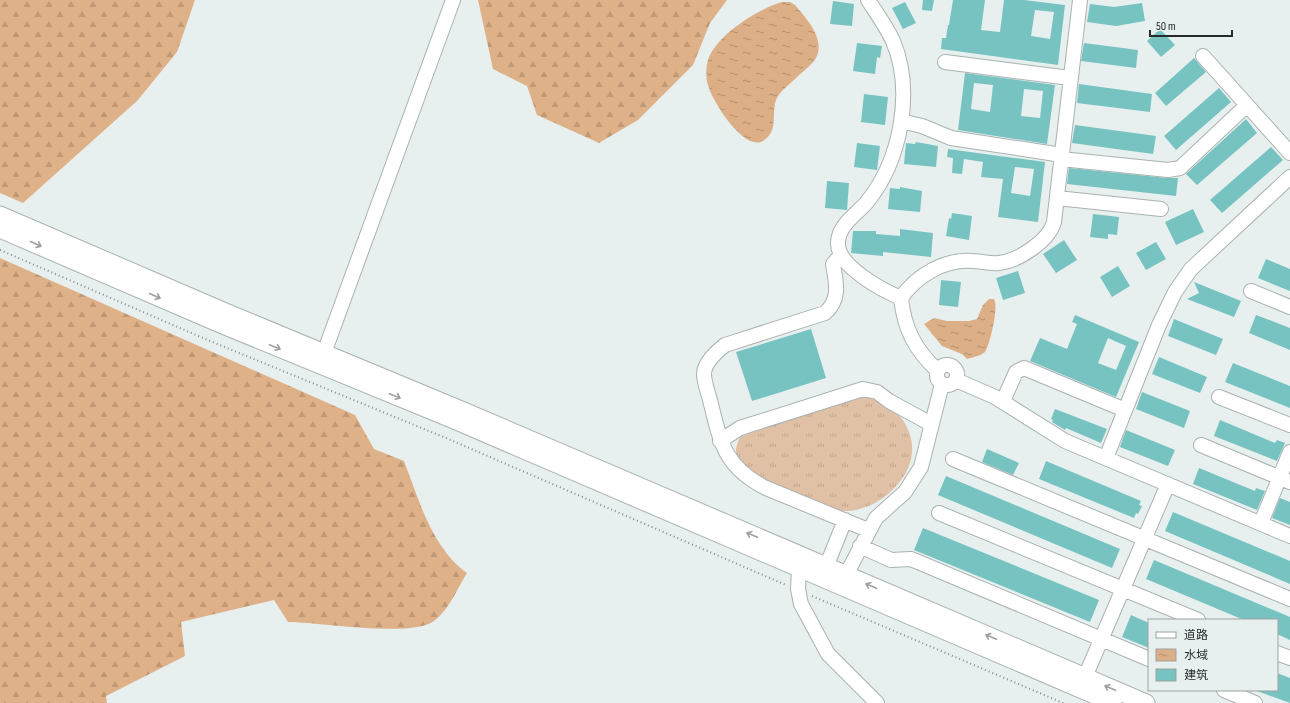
<svg xmlns="http://www.w3.org/2000/svg" width="1290" height="703" viewBox="0 0 1290 703" font-family="'Sofia Sans Condensed','Noto Sans SC',sans-serif">
<defs>
<pattern id="grass-tufts" width="24" height="20" patternUnits="userSpaceOnUse"><rect width="24" height="20" fill="#e1c1a5"/><path d="M3 7l-1-3M5 7V3M7 7l1-3M15 17l-1-3M17 17v-4M19 17l1-3" fill="none" stroke="#c1a68e"/></pattern>
<pattern id="forest-firs" width="22" height="20" patternUnits="userSpaceOnUse"><rect width="22" height="20" fill="#dfb188"/><path d="M5 1l3.5 6h-7zM16 11l3.5 6h-7z" fill="#bf9876"/></pattern>
<pattern id="water-ripples" width="26" height="14" patternUnits="userSpaceOnUse"><rect width="26" height="14" fill="#ddaf86"/><path d="M2 4q2-2 4 0t4 0M15 11q2-2 4 0t4 0" fill="none" stroke="#b38f6e"/></pattern>
</defs>
<rect width="100%" height="100%" fill="#e8f0ef"/>
<path fill="url(#grass-tufts)" d="M863,396C884,399 904,414 910,435C915,451 911,467 901,480C884,504 852,518 824,508C808,502 792,493 777,485C769,481 748,474 742,468C733,458 735,447 740,437L783,421Z"/>
<path fill="url(#forest-firs)" d="M0,0H195L177,52L137,101L23,203L0,193Z
M478,0H727L710,23L693,65L638,120L599,143L537,115L527,86L493,69Z
M0,258L355,415L374,449L404,461C419,500 432,548 467,573C457,589 449,610 434,621C412,638 319,622 288,622L274,600L181,622L185,656L106,696L107,703H0Z"/>
<path fill="url(#water-ripples)" d="M782,2H790L795,5C806,18 826,39 816,58C812,65 802,72 797,77C790,84 780,91 776,100C771,115 779,131 763,141C744,152 712,101 708,85C706,80 706,70 707,64C712,37 758,9 782,2Z
M989,299H994C999,306 990,345 985,352C981,356 973,357 967,359L962,354L942,346L924,324L934,318L947,321H969L977,319L983,305Z"/>
<path fill="#76c3c1" fill-rule="evenodd" d="M923,0H934L932,11L922,10Z
M953,0H985L981,30L1000,32L1004,0H1024L1065,5L1058,65L941,49L942,38H946L948,25H949ZM1035,10L1054,12L1050,39L1031,36Z
M833,1L854,4L852,26L830,24Z
M905,2L916,23L903,29L892,8Z
M1142,3L1145,21L1116,26L1087,22L1090,4L1114,7Z
M1160,29L1175,45L1161,57L1147,41Z
M857,43L882,46L880,58L877,57L875,74L853,71Z
M1084,43L1138,50L1136,68L1081,61Z
M1194,58L1206,72L1166,106L1155,93Z
M965,73L1055,85L1047,144L958,130ZM974,83L993,85L990,112L971,109ZM1024,89L1043,91L1040,118L1021,116Z
M1079,84L1152,94L1150,112L1077,103Z
M1219,88L1231,102L1176,150L1164,136Z
M864,94L888,97L885,125L861,122Z
M1246,119L1257,133L1197,185L1186,174Z
M1075,125L1156,136L1153,154L1072,143Z
M916,142L938,146L936,167L904,164L906,143L915,144Z
M857,143L880,146L877,170L854,167Z
M1271,147L1283,160L1222,213L1210,200Z
M948,149L1045,162L1038,222L998,217L1003,179L981,177L983,162L964,159L962,174L952,173L953,158L947,157ZM1015,167L1034,169L1030,196L1011,193Z
M1069,168L1167,178H1178L1176,196L1067,184Z
M827,181L849,183L847,210L825,208Z
M900,187L922,191L920,212L888,209L890,188L900,189Z
M1193,209L1204,232L1176,245L1165,222Z
M952,213L972,216L969,240L946,236L949,218L951,219Z
M1093,214L1119,217L1117,235L1108,234V239L1090,237Z
M900,229L933,233L931,257L883,252V256L851,253L853,231H876V234L900,236Z
M1064,240L1077,260L1056,273L1043,254Z
M1156,242L1166,259L1146,270L1136,253Z
M1266,259L1290,269V291L1258,278Z
M1118,266L1130,286L1112,297L1100,277Z
M1018,271L1025,293L1003,300L996,278Z
M941,280L961,282L958,307L939,305Z
M1194,282L1241,301L1234,317L1187,299L1199,293Z
M1075,315L1139,342L1116,397L1030,361L1040,338L1067,349L1077,324L1072,322ZM1108,338L1126,346L1116,370L1098,363Z
M1256,315L1290,328V350L1249,333Z
M1174,319L1223,339L1216,355L1168,336Z
M811,329L826,378L752,401L736,352Z
M1159,357L1207,377L1200,393L1152,374Z
M1233,363L1290,386V408L1225,382Z
M1142,392L1190,411L1184,428L1136,409Z
M1055,409L1107,429L1101,443L1066,428L1065,430L1052,422L1053,420L1051,419Z
M1220,420L1275,443L1277,440L1285,443L1277,461L1214,436Z
M1126,430L1175,450L1168,466L1120,447Z
M987,449L1019,463L1013,475L982,462Z
M1046,461L1141,501L1139,505L1142,506L1138,514L1136,513L1134,518L1039,479Z
M1199,468L1255,491L1256,488L1265,491L1257,510L1193,484Z
M946,476L1120,549L1112,568L938,495Z
M1280,498L1290,502V525L1272,518Z
M1173,512L1290,561V584L1165,531Z
M923,528L1099,600L1090,622L914,550Z
M1154,560L1290,617V640L1277,634V620H1244L1146,579Z
M1131,615L1149,623V648L1122,637Z
M1277,673L1290,678V703L1257,691L1277,690Z"/>
<g fill="none" stroke-linecap="round" stroke-linejoin="round">
<g stroke="#aab2b1" stroke-width="16">
<path id="minor" d="M868,0C877,14 886,26 893,41C914,91 901,160 867,202C857,214 838,225 838,243C837,266 882,290 901,298
M1203,56L1290,153
M945,62L1070,78
M901,121L922,126L951,138L1062,155
M1061,159L1168,170L1180,168L1247,105
M1057,198L1161,209
M841,255L833,264C836,282 841,299 825,313L725,345C717,351 704,363 704,374C704,383 709,395 711,404C721,445 726,468 766,488L868,530
M1251,291L1290,307
M324,353L453,0
M937 375a10 10 0 1 1 20 0a10 10 0 1 1-20 0Z
M937,370C915,350 904,328 901,298C916,276 944,259 972,261C981,261 990,264 999,263C1018,261 1049,241 1054,222L1080,0
M956,380L995,397L1065,441L1290,536
M1219,397L1290,425
M1003,401L1016,372L1024,368L1125,410
M720,441L740,428L863,389L877,392L889,401L931,424
M1201,445L1290,482
M1106,458L1159,325L1175,292L1191,269L1290,177
M953,459L1290,599
M939,513L1198,620
M1261,523L1290,452
M860,546L891,560L911,559L1149,659
M826,567L845,520
M799,569L798,589L801,604L828,654L877,703
M846,575L876,518L905,492L921,467L942,384
M1277,653L1290,658
M1085,677L1168,484
M1224,690L1255,703"/>
</g>
<g stroke="#aab2b1" stroke-width="19">
<path id="major" d="M0,215L223,311L459,409L1146,703
M0,229L218,323L454,420L1113,703"/>
</g>
<path stroke="#858b8a" stroke-width="2" stroke-dasharray="1 3" stroke-linecap="butt" d="M0,250L210,341L446,438L786,585
M812,596L1063,703"/>
<use href="#minor" stroke="#fff" stroke-width="14"/>
<use href="#major" stroke="#fff" stroke-width="17"/>
</g>
<defs><path id="oneway-shaft" d="M-6 0H5M1.5-3L5.5 0L1.5 3" fill="none" stroke-width="1.6" stroke-linecap="round" stroke-linejoin="round"/></defs>
<g stroke="#9e9f9f">
<use href="#oneway-shaft" transform="translate(36 244) rotate(24)"/>
<use href="#oneway-shaft" transform="translate(155 296) rotate(24)"/>
<use href="#oneway-shaft" transform="translate(275 347) rotate(22)"/>
<use href="#oneway-shaft" transform="translate(395 396) rotate(22)"/>
<use href="#oneway-shaft" transform="translate(752 535) rotate(-157)"/>
<use href="#oneway-shaft" transform="translate(871 586) rotate(-157)"/>
<use href="#oneway-shaft" transform="translate(991 637) rotate(-157)"/>
<use href="#oneway-shaft" transform="translate(1110 688) rotate(-157)"/>
</g>
<rect x="1148" y="619" width="130" height="72" fill="#e8f0ef" stroke="#9ba1a0"/>
<rect x="1156" y="632" width="20" height="6" fill="#ffffff" stroke="#9ba1a0"/>
<text x="1184" y="639" font-size="12" fill="#272a2a">道路</text>
<rect x="1156" y="649" width="20" height="12" fill="url(#water-ripples)" stroke="#9ba1a0"/>
<text x="1184" y="659" font-size="12" fill="#272a2a">水域</text>
<rect x="1156" y="669" width="20" height="12" fill="#76c3c1" stroke="#9ba1a0"/>
<text x="1184" y="679" font-size="12" fill="#272a2a">建筑</text>
<path d="M1150 30v6h82v-6" fill="none" stroke="#272a2a" stroke-width="2"/>
<text x="1156" y="30" font-size="12" fill="#272a2a" stroke="#e8f0ef" stroke-width="3" paint-order="stroke">50 m</text>
</svg>
